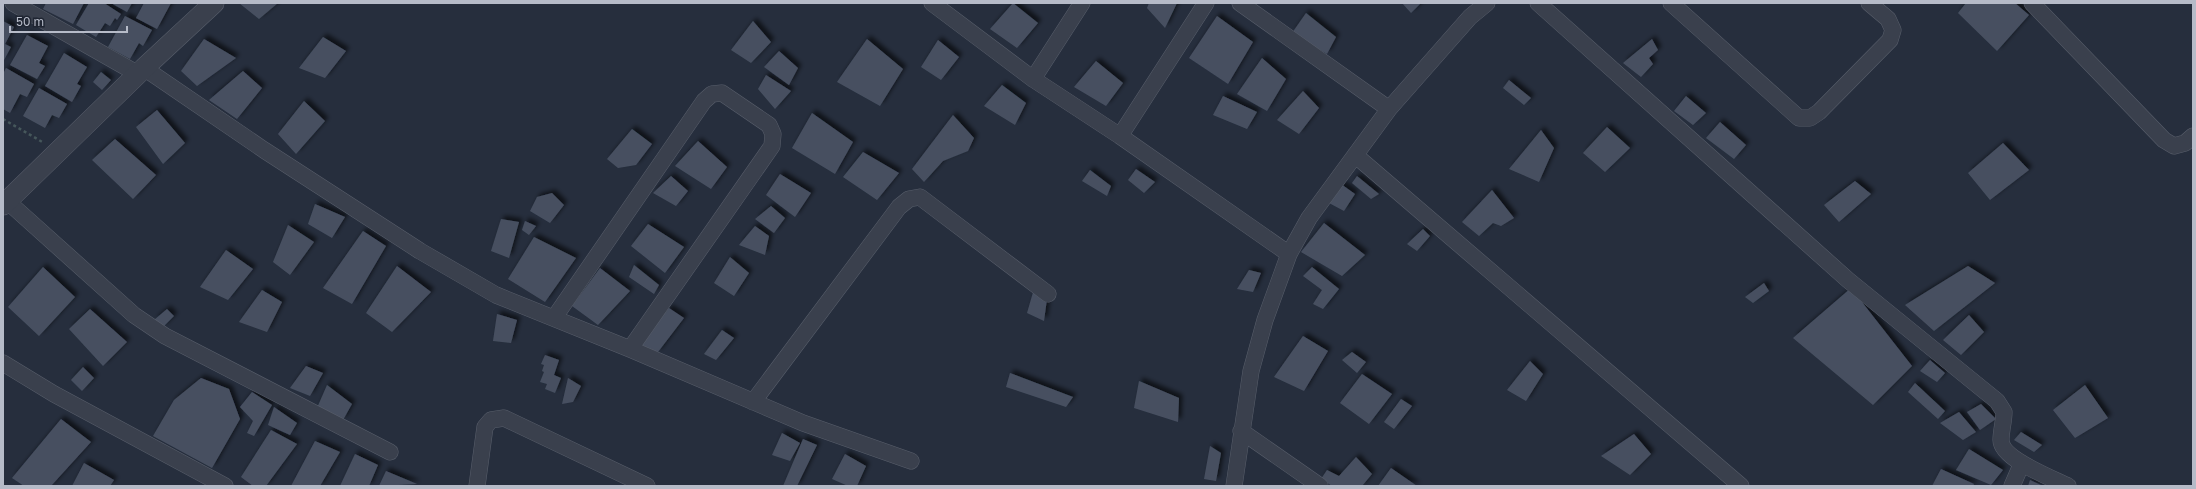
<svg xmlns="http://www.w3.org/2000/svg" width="2196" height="489" viewBox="0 0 2196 489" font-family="'Golos Text',sans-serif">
<defs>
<filter id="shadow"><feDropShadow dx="3.5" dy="-3.5" stdDeviation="2" flood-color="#0009"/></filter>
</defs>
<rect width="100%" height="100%" fill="#262e3d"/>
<path fill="#475061" filter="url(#shadow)" d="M46,3H84L73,24L43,9Z
M89,3H104L121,14L117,20L115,18L110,26L105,23L96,37L76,25Z
M111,3H132L127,12Z
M144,3H171L157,29L136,18Z
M239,3H278L259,19Z
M1013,3L1038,23L1017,48L990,29Z
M1149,3H1177L1165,28L1147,8Z
M1402,3H1421L1411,13Z
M1966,3H2015L2029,15L1997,51L1958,13Z
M1306,13L1336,37L1327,54L1292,33Z
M125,16L152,30L143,46L139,43L130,59L108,47Z
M1217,16L1253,42L1228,84L1189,58Z
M3,21L14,27L5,44L11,47L3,62Z
M753,21L771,42L751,63L731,50Z
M27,35L48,46L39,63L45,66L37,79L10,65Z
M323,37L346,51L325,78L299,68Z
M204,39L236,58L197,86L181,71Z
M867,39L903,69L880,106L837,82Z
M1652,39L1658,50L1649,58L1653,64L1641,77L1623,63Z
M938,40L959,57L941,80L921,67Z
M779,51L798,68L789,85L764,67Z
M64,53L87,67L77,84L81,86L72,102L45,86Z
M1262,58L1286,79L1267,111L1237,94Z
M1096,61L1123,83L1106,106L1074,87Z
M6,68L34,84L27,97L20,94L10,113L3,109V74Z
M243,71L262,88L237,119L209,100Z
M101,72L111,80L102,90L93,82Z
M766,75L791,91L775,109L758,89Z
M1509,80L1531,98L1524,105L1503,88Z
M1002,85L1026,103L1015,125L984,106Z
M39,88L67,104L59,118L52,115L45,128L23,116Z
M1303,91L1319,108L1299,134L1277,120Z
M1223,96L1257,112L1247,129L1213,115Z
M1686,96L1706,113L1693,125L1674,111Z
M304,101L325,121L296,154L278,134Z
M157,110L185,143L163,164L136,127Z
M812,113L853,142L835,174L792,148Z
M953,115L974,138L968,151L943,161L924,182L912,169Z
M1720,122L1746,145L1734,159L1706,138Z
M1607,127L1630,148L1605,172L1583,153Z
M632,129L652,144L636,165L618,168L607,159Z
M1541,130L1554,148L1539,182L1509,169Z
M115,139L156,175L133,199L92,160Z
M698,141L727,167L711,189L675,166Z
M2003,143L2029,170L1990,200L1968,173Z
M863,152L899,173L877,200L843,177Z
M1136,169L1155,182L1144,193L1128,180Z
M1090,170L1111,186L1107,196L1082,181Z
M780,174L811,193L795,217L766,195Z
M671,176L688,191L676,206L653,193Z
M1357,176L1379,194L1371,199L1352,183Z
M1855,181L1871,194L1839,222L1824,205Z
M1341,184L1355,194L1344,211L1329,203Z
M1492,190L1514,218L1501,226L1493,223L1479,236L1462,222Z
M552,193L564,205L550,223L530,211L537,197Z
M315,204L345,217L332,238L308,224Z
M771,206L785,218L774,233L755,219Z
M501,219L519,222L509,258L491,251Z
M525,221L536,226L529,235L522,230Z
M1324,223L1365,255L1342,276L1301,252Z
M648,224L684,247L665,273L631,246Z
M288,225L314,242L290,275L273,262Z
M755,226L769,236L765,255L739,245Z
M1423,229L1430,236L1417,251L1407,244Z
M363,231L386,246L352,304L323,288Z
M534,237L576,258L545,302L508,279Z
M226,250L253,269L228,300L200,287Z
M730,257L749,273L734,296L714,283Z
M634,265L659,285L654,294L629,277Z
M397,266L431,292L392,332L366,313Z
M1968,266L1995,283L1934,331L1905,305Z
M43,267L75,297L39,336L8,307Z
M1312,267L1339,289L1323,309L1313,304L1322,290L1303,276Z
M600,268L630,291L598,325L572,306Z
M1249,270L1261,273L1253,292L1237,289Z
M1764,283L1769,291L1753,303L1745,297Z
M1851,288L1912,366L1873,405L1793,338Z
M1034,289L1047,299L1044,321L1027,313Z
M262,290L282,302L267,332L239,322Z
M669,308L684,318L658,352L638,347Z
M90,309L127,342L103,366L69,329Z
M167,309L174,316L163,327L154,320Z
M497,314L517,320L511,343L493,341Z
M1969,315L1984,332L1961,355L1943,340Z
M722,330L734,338L716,360L704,354Z
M1303,336L1328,351L1304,391L1274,377Z
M1352,352L1366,362L1357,373L1342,360Z
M545,355L559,360L554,375L561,378L555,393L545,389L547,384L540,382L544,372L542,371L544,365L541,364Z
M1930,360L1945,373L1937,382L1920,371Z
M1530,361L1543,374L1526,401L1507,390Z
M306,366L323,373L310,396L290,388Z
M83,367L94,378L82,391L71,380Z
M1010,373L1073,397L1066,407L1006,387Z
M1362,374L1392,394L1369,424L1340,403Z
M201,378L229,389L240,419L212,468L153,436L174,400Z
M568,378L581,386L573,402L562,404Z
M1139,381L1179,398L1178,422L1134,408Z
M1915,383L1945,411L1938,419L1908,392Z
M327,385L352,404L343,420L317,408Z
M2085,385L2108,418L2075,438L2053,410Z
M252,392L272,405L254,436L247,433L253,421L240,407Z
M1401,399L1412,406L1394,429L1384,422Z
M1981,404L1996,419L1980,430L1967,412Z
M274,407L297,423L290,435L268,425Z
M1959,412L1976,432L1963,440L1940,423Z
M61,419L91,442L51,486H24L12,478Z
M271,430L297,444L266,486H253L241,477Z
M2021,432L2042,445L2034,452L2014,440Z
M782,433L800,443L790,461L772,455Z
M1634,434L1651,454L1630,475L1601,456Z
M803,439L817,445L797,486H783Z
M315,441L340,452L320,486H291Z
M1210,446L1221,453L1216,481L1204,479Z
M1969,449L2003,470L1991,485L1956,470Z
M355,454L378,465L369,486H340Z
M845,454L866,466L857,486H848L832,479Z
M1356,457L1372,474L1362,486H1332L1321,479L1327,470L1339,476Z
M84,463L114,480L110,486H72Z
M1391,468L1417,486H1378Z
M1941,469L1974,484L1973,486H1932Z
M386,471L417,484L379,486Z
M2030,480L2043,486H2028Z"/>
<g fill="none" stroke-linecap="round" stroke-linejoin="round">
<g stroke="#585e6b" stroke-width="17">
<path id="minor" d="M13,3L138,74
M932,3L1033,79L1120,136L1289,254
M1240,3L1389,109
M1538,3L1848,280L1997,401L2004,412C2004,421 2001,431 2001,440C2001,459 2052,478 2068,486
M1671,3L1799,118H1810L1819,112L1890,40L1893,30L1888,19L1869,3
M2032,3L2164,140L2174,146L2185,143L2193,136
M144,68L264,150L420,251L496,295L630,349L803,423L911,461
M1033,79L1082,3
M1120,136L1206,3
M1355,155L1741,486
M7,201L134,315L165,336L390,452
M554,318L704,101L712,94L722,93L769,125L773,134L772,146L630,349
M3,363L54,394L225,486
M753,402L899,207L909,199L920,197L1048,294
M1241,431L1320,486
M477,486L485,427L491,420L504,418L647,486
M1234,486L1251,371L1265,320L1289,254L1309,218L1389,109L1470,17L1487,3
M2012,486L2022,463"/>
</g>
<g stroke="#585e6b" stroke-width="21">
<path id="tertiary" d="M3,205L144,68L214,3"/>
</g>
<path stroke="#46575b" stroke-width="2.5" stroke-dasharray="3 3" stroke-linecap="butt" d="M3,119L44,143"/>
<use href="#minor" stroke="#3a404d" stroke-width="16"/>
<use href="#tertiary" stroke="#3a404d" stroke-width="20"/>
</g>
<rect width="2196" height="489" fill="none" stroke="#b6bbc8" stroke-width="8"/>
<path d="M10 26v6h117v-6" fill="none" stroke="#b6bbc8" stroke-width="2"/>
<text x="16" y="26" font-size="12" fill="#b6bbc8" stroke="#1f2532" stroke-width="3" paint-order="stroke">50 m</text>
</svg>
